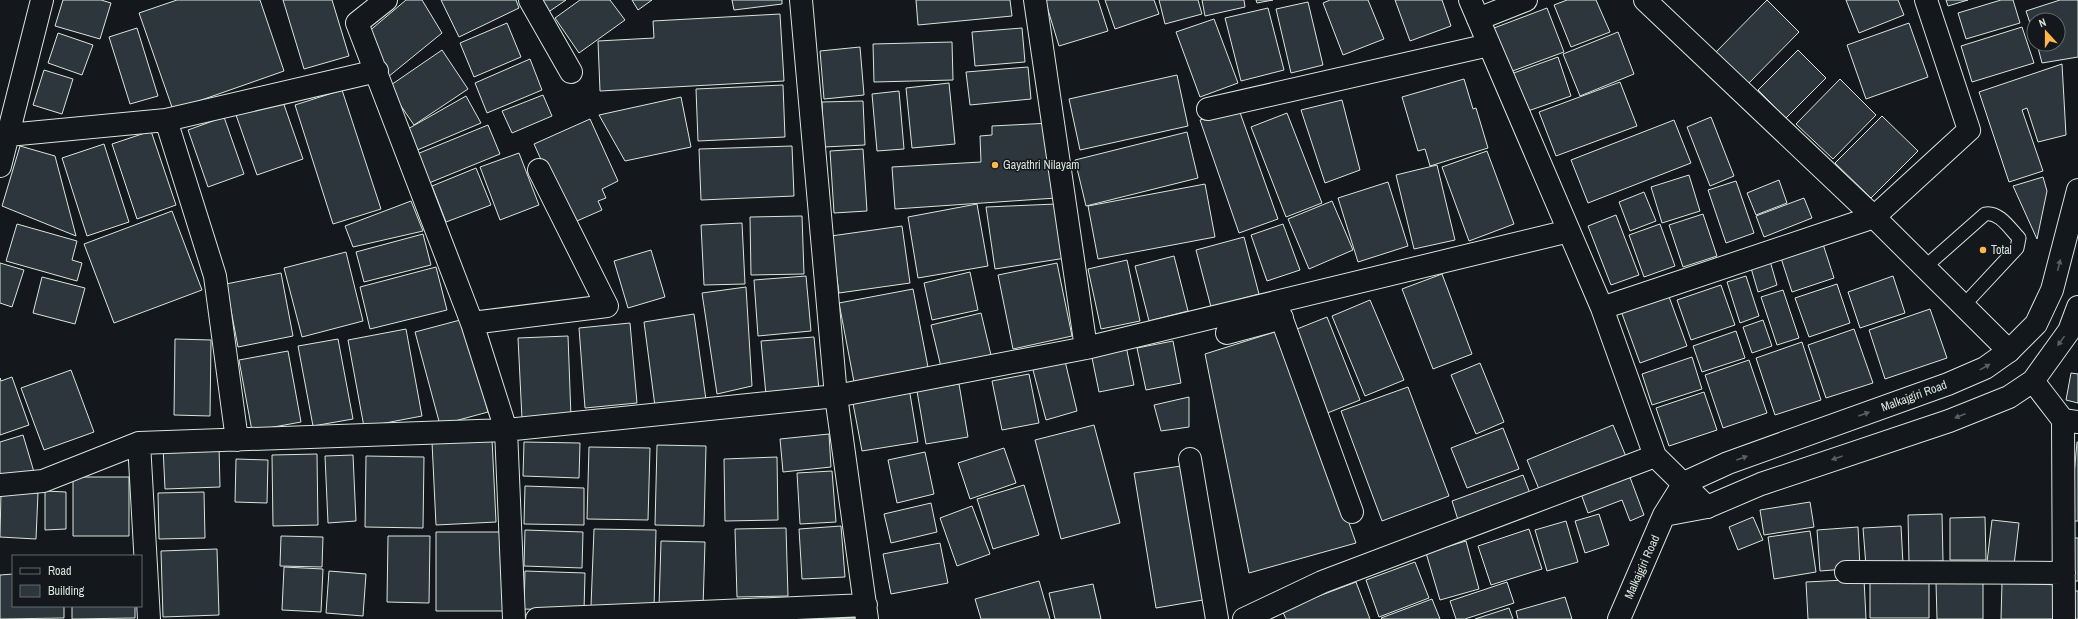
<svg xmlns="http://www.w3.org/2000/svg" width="2078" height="619" viewBox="0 0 2078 619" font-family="'Archivo Narrow',sans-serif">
<rect width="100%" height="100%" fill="#14181c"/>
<path fill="#2c363c" stroke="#d8e6dc" d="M63,0H101L111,3L100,39L55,26Z
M177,0H260L284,71L173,110L139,13Z
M283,0H332L349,56L304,69Z
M406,0H422L442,33L388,77L367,33Z
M441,0H516L519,8L459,37Z
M538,0H566L547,13Z
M580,0H610L625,20L579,53L555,18Z
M632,0H652L638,10Z
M732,0H782V4L734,10Z
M916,0H1010L1012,16L918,25Z
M1045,0H1098L1108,31L1059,46Z
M1105,0H1154L1159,14L1115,29Z
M1159,0H1198L1202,14L1165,24Z
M1202,0H1244L1245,7L1205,16Z
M1256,0H1273L1257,3Z
M1330,0H1368L1384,39L1343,55L1323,3Z
M1395,0H1442L1451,26L1410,41Z
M1567,0H1596L1610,32L1571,47L1554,5Z
M1767,0L1799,32L1748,84L1716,52Z
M1846,0H1898L1904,15L1859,33Z
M1946,0H1968L1948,6Z
M2001,0H2013L2020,23L1966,39L1958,13Z
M2060,0H2078V57L2042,63L2037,44H2058V20H2034V35L2026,11Z
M1308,2L1323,65L1291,73L1276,9Z
M1268,8L1284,70L1241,81L1225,18Z
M1547,8L1564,52L1510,72L1494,28Z
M780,14L784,81L600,91L598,41L654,38L653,21Z
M1214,19L1238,83L1200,97L1176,32Z
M507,23L521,57L474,77L460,43Z
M1909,23L1928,77L1866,99L1847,45Z
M2022,27L2034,63L1972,82L1961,46Z
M137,28L158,96L130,104L109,37Z
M1022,28L1025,62L975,66L972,32Z
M1618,32L1634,74L1580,96L1563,54Z
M58,33L93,45L82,75L48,63Z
M952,42L953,80L874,82L873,44Z
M860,47L864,95L824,99L820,51Z
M442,50L468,89L414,125L388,87Z
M1798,50L1826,78L1786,118L1758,90Z
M1558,57L1571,96L1525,112L1511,74Z
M530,59L542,90L487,113L475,83Z
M2062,64L2066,135L2038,142L2027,108L2022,110L2043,171L2009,182L1979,92Z
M1028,67L1031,99L970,105L966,72Z
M44,70L73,79L62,114L33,105Z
M1177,75L1188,126L1080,150L1069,99Z
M1464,79L1473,109L1476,108L1488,148L1430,166L1425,149L1418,151L1402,97Z
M1840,79L1876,115L1833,159L1796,124Z
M1620,82L1637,126L1556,156L1539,112Z
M949,83L955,144L912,148L906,88Z
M783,85L785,137L698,141L696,89Z
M342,90L381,209L333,224L295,105Z
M899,91L904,149L877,151L872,94Z
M543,95L552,116L512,133L502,111Z
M466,96L481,123L415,151L406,130Z
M681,97L691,147L625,161L599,115Z
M282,99L303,159L257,175L236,115Z
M1342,100L1360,170L1325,183L1301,110Z
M863,101L865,145L824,147L822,102Z
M1238,107L1278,219L1239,233L1200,120Z
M1287,113L1322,203L1286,217L1251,127Z
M1882,116L1918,151L1871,198L1835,163Z
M224,117L244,174L208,187L188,130Z
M1711,117L1734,176L1710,186L1687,127Z
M590,119L618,181L602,189L606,198L598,201L602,210L570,224L534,144Z
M1674,120L1691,163L1588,203L1571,160Z
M1051,123L1056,198L895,209L892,167L981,162L980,136L992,135V126Z
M488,125L500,154L429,183L417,154Z
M151,131L176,205L137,219L112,144Z
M1187,132L1198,178L1086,206L1075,160Z
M104,144L129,222L87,236L62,158Z
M20,146L55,156L76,236L2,206Z
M792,146L794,196L701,200L699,149Z
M863,149L867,211L834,213L830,151Z
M1487,151L1514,224L1469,241L1442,167Z
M519,153L539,205L500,220L480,167Z
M1437,165L1455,240L1414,249L1396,175Z
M476,168L491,205L446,222L432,186Z
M1689,175L1700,211L1662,223L1651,187Z
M2043,177L2047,191L2037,239L2013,186Z
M1779,180L1787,203L1756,215L1747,193Z
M1736,181L1754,233L1726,243L1708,190Z
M1388,182L1408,246L1358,262L1338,198Z
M1205,184L1215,237L1098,259L1088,206Z
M1644,192L1656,221L1630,231L1619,202Z
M1804,198L1812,218L1764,237L1756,216Z
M411,201L423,231L353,247L345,226Z
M1332,201L1353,250L1309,269L1288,219Z
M977,204L988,266L918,278L908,217Z
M1056,204L1066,258L995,269L986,207Z
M172,211L202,290L114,323L84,244Z
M1703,214L1717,256L1683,267L1669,225Z
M1616,215L1639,275L1611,285L1588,226Z
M802,216L804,274L751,275L750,217Z
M742,223L745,284L704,285L701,225Z
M17,224L77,241L72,260L82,263L77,281L6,261Z
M1283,224L1300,270L1267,281L1251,235Z
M1660,224L1675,266L1644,277L1629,235Z
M902,226L910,283L839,293L831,236Z
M423,234L431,265L364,282L356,252Z
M1244,237L1259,294L1211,307L1196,250Z
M1822,241L1834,278L1792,292L1780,255Z
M651,250L665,297L628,308L614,261Z
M346,252L363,321L302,337L284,268Z
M1174,256L1188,311L1149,321L1135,266Z
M1127,260L1140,321L1101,329L1088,269Z
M1770,261L1777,285L1758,292L1751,268Z
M0,263L24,270L12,307L0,303Z
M1057,263L1072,336L1013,349L998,275Z
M436,267L447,310L370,329L360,287Z
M970,272L978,310L932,320L924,283Z
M281,273L293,336L238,347L226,284Z
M1442,274L1472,354L1433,369L1402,289Z
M806,276L811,331L758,336L754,280Z
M1746,276L1759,316L1740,323L1727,282Z
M1893,276L1905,313L1860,328L1848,292Z
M42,277L85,288L75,324L33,313Z
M1837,284L1850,323L1809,337L1795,298Z
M1721,285L1735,325L1691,340L1677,300Z
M746,287L752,386L717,394L702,293Z
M913,289L928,367L854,382L839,303Z
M1783,290L1799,338L1777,345L1761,297Z
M1668,294L1687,346L1640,363L1621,311Z
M1370,300L1404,380L1365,396L1332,316Z
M1930,309L1947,358L1885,379L1869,330Z
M981,313L991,355L941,367L931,325Z
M694,314L707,407L656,414L644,322Z
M1327,317L1360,400L1325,414L1292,331Z
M464,319L488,412L440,425L415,332Z
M1763,320L1772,346L1752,353L1743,327Z
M630,323L637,403L585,408L579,328Z
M406,329L422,416L364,427L348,340Z
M1854,329L1873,383L1826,398L1808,345Z
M1281,330L1356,543L1249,573L1205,354Z
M1736,331L1745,358L1702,372L1693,346Z
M568,336L571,417L522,419L518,338Z
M814,337L819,390L766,395L761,341Z
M175,339L211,340L210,416L174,415Z
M338,339L353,419L313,426L298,346Z
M1173,341L1181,383L1146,390L1137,348Z
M1802,342L1821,400L1775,415L1756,358Z
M1126,346L1134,385L1099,392L1091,353Z
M288,351L301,422L252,431L239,360Z
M1692,357L1702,389L1652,405L1642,374Z
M1749,360L1767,413L1723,428L1705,375Z
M1065,361L1077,411L1046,420L1033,370Z
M1480,363L1504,422L1476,434L1451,375Z
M71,370L94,432L44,450L21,388Z
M2071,373L2078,374V403L2066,400Z
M1029,374L1039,423L1002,430L992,381Z
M12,377L29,425L0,435V378L1,381Z
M959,384L968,437L926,444L917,391Z
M1408,387L1449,496L1382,521L1341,411Z
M909,388L918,442L862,451L852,398Z
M1704,392L1717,430L1669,446L1656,408Z
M1189,397V427L1161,431L1154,405Z
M1094,425L1120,523L1061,539L1035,440Z
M1613,425L1627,459L1541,494L1527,460Z
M1503,428L1519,469L1467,488L1451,448Z
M829,434L831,467L783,472L780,439Z
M23,435L34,472L0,481V442Z
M492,439L496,522L436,525L432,442Z
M524,442L580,443L579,478L523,476Z
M2077,442H2078V521H2070Z
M657,445L706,446L704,526L655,525Z
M219,446L220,487L165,489L163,447Z
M589,447L650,448L648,520L587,519Z
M1004,448L1016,483L970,499L958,463Z
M925,452L934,494L897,503L888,460Z
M317,454L318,525L273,526L272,455Z
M353,455L356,521L328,523L325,456Z
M366,456L424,457L423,528L365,527Z
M777,457L778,520L725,521L724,459Z
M236,459L268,460L267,503L235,502Z
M1181,466L1203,600L1156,608L1134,473Z
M832,471L836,522L800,524L797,473Z
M1628,472L1644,515L1630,521L1622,500L1588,513L1580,491Z
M1523,475L1531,496L1459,523L1452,501Z
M73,477H129V536H73Z
M1024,485L1039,535L993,549L977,499Z
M525,486L584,488V525L524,524Z
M45,491L66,492V529L45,530Z
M1,492L38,493L36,539L0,537Z
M204,492L205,538L159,539L158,493Z
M1810,502L1814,527L1764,535L1760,510Z
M931,503L937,532L891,543L884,514Z
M972,506L990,554L957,566L940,518Z
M1599,514L1609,545L1585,553L1575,521Z
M1942,514L1943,561L1909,562L1908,515Z
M1753,517L1763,540L1738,550L1729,527Z
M1985,517L1986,560H1950V518Z
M1992,520L2019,523L2014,565L1987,562Z
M1566,521L1578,562L1547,571L1535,530Z
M841,526L845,577L802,579L799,529Z
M1901,526L1903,564L1866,566L1863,528Z
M1858,527L1860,568L1820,571L1817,530Z
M786,528L788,596L737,597L735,529Z
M594,529L656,530L654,608L591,606Z
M1529,529L1542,569L1491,585L1478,546Z
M525,530L583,532L582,568L524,566Z
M1810,531L1816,572L1774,579L1768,537Z
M436,532H504V611H436Z
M281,536L323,537L322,567L280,566Z
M388,536H430L429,603L387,602Z
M2070,538H2078V581H2070Z
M661,541L705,542L703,608L659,607Z
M1466,541L1479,589L1440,600L1426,553Z
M940,543L948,583L891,594L883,554Z
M217,549L219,615L163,617L161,551Z
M1415,562L1429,598L1379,617L1366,580Z
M284,567L323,569L321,612L282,610Z
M329,571L366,574L363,616L326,613Z
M525,571L585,573L584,611L524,609Z
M13,574V606H64V618L0,619V575Z
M1864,579L1866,619H1808L1806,582Z
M1039,581L1050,619H981L975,599Z
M1983,581V619H1937L1936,582Z
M1356,582L1370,619H1286L1282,610Z
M1507,582L1514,603L1465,619H1456L1450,601Z
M1870,582H1929V618H1870Z
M2002,583L2061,585L2060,619H2001Z
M1093,584L1101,619H1055L1049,593Z
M2073,591H2078V619H2073Z
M1565,597L1572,619H1518L1516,611Z
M1432,599L1440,619H1382L1381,618Z
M72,606H135V618L72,619Z
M1509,608L1513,619H1475Z
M817,617L859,618L817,619Z"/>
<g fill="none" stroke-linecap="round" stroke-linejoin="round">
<g stroke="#d8e6dc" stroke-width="15">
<path id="lane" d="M1925,267L1985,214C1999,211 2010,229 2019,238L2017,248L1963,306"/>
</g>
<g stroke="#d8e6dc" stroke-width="24">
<path id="street" d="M386,0L357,23L472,323L506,430L514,619
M530,0L571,72
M801,0L836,396L867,619
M1035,0L1086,348
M1470,0L1602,308L1655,456L1707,507
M1645,0L1874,217L2009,351
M1478,19L1526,0
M1208,109L1489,45
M166,120L215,276L237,440
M8,135L166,120L377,71
M0,166L42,0
M1276,303L1352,512
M1602,308L1874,217L1969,130L1926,0
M472,323L607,306L539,170
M1227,333L1282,318
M2063,420L2064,619
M139,443L149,619
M1190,459L1217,619
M0,485L43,481L139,443L506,430L836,396L1086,348L1569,231
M1846,572L2064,573
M537,619L866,605
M1244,619L1322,582L1655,456"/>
</g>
<g stroke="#d8e6dc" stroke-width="24">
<path id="secondary" d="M2033,381L2063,420L2078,422
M1664,515L1707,507L1761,484L1949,421L2009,397L2033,381L2069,331L2078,307
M1619,619L1664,515L1684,483L1728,463L1948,384L1985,368L2009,351L2036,324L2052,290L2078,190"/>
</g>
<use href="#lane" stroke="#14181c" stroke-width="13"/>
<use href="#street" stroke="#14181c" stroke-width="22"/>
<use href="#secondary" stroke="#14181c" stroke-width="22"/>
</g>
<defs><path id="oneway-solid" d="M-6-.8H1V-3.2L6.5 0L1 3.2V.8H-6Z"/></defs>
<g fill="#59605f">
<use href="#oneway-solid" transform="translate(2059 265) rotate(-76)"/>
<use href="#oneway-solid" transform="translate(2061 341) rotate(126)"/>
<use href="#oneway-solid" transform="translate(1985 367) rotate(-29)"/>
<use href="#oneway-solid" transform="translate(1864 414) rotate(-20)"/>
<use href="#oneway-solid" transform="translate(1960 416) rotate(159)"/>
<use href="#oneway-solid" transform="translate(1742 458) rotate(-20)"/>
<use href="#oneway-solid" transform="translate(1837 458) rotate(161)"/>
</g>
<g fill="#ffb74d" stroke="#14181c" stroke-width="1.5">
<circle cx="995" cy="165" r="4"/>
<circle cx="1983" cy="250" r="4"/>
</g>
<g text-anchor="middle" stroke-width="3" stroke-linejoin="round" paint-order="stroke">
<g font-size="12" fill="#d8e6dc" stroke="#14181c" text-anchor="start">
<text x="1003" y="169">Gayathri Nilayam</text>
<text x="1991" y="254">Total</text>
</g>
<g font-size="12" fill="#d8e6dc" stroke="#14181c">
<text transform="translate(1914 396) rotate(-20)" y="4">Malkajgiri Road</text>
<text transform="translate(1642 567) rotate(-66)" y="4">Malkajgiri Road</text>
</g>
</g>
<rect x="12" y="555" width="130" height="52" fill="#14181c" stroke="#626a69"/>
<rect x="20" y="568" width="20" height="6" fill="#14181c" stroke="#626a69"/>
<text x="48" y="575" font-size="12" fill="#d8e6dc">Road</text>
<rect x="20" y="585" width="20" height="12" fill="#2c363c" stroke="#626a69"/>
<text x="48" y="595" font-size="12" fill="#d8e6dc">Building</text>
<g transform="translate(2046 32) rotate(339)"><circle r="19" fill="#14181c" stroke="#626a69"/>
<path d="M0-3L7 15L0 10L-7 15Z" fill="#ffb74d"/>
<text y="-6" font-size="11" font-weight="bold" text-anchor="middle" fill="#d8e6dc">N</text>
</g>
</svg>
